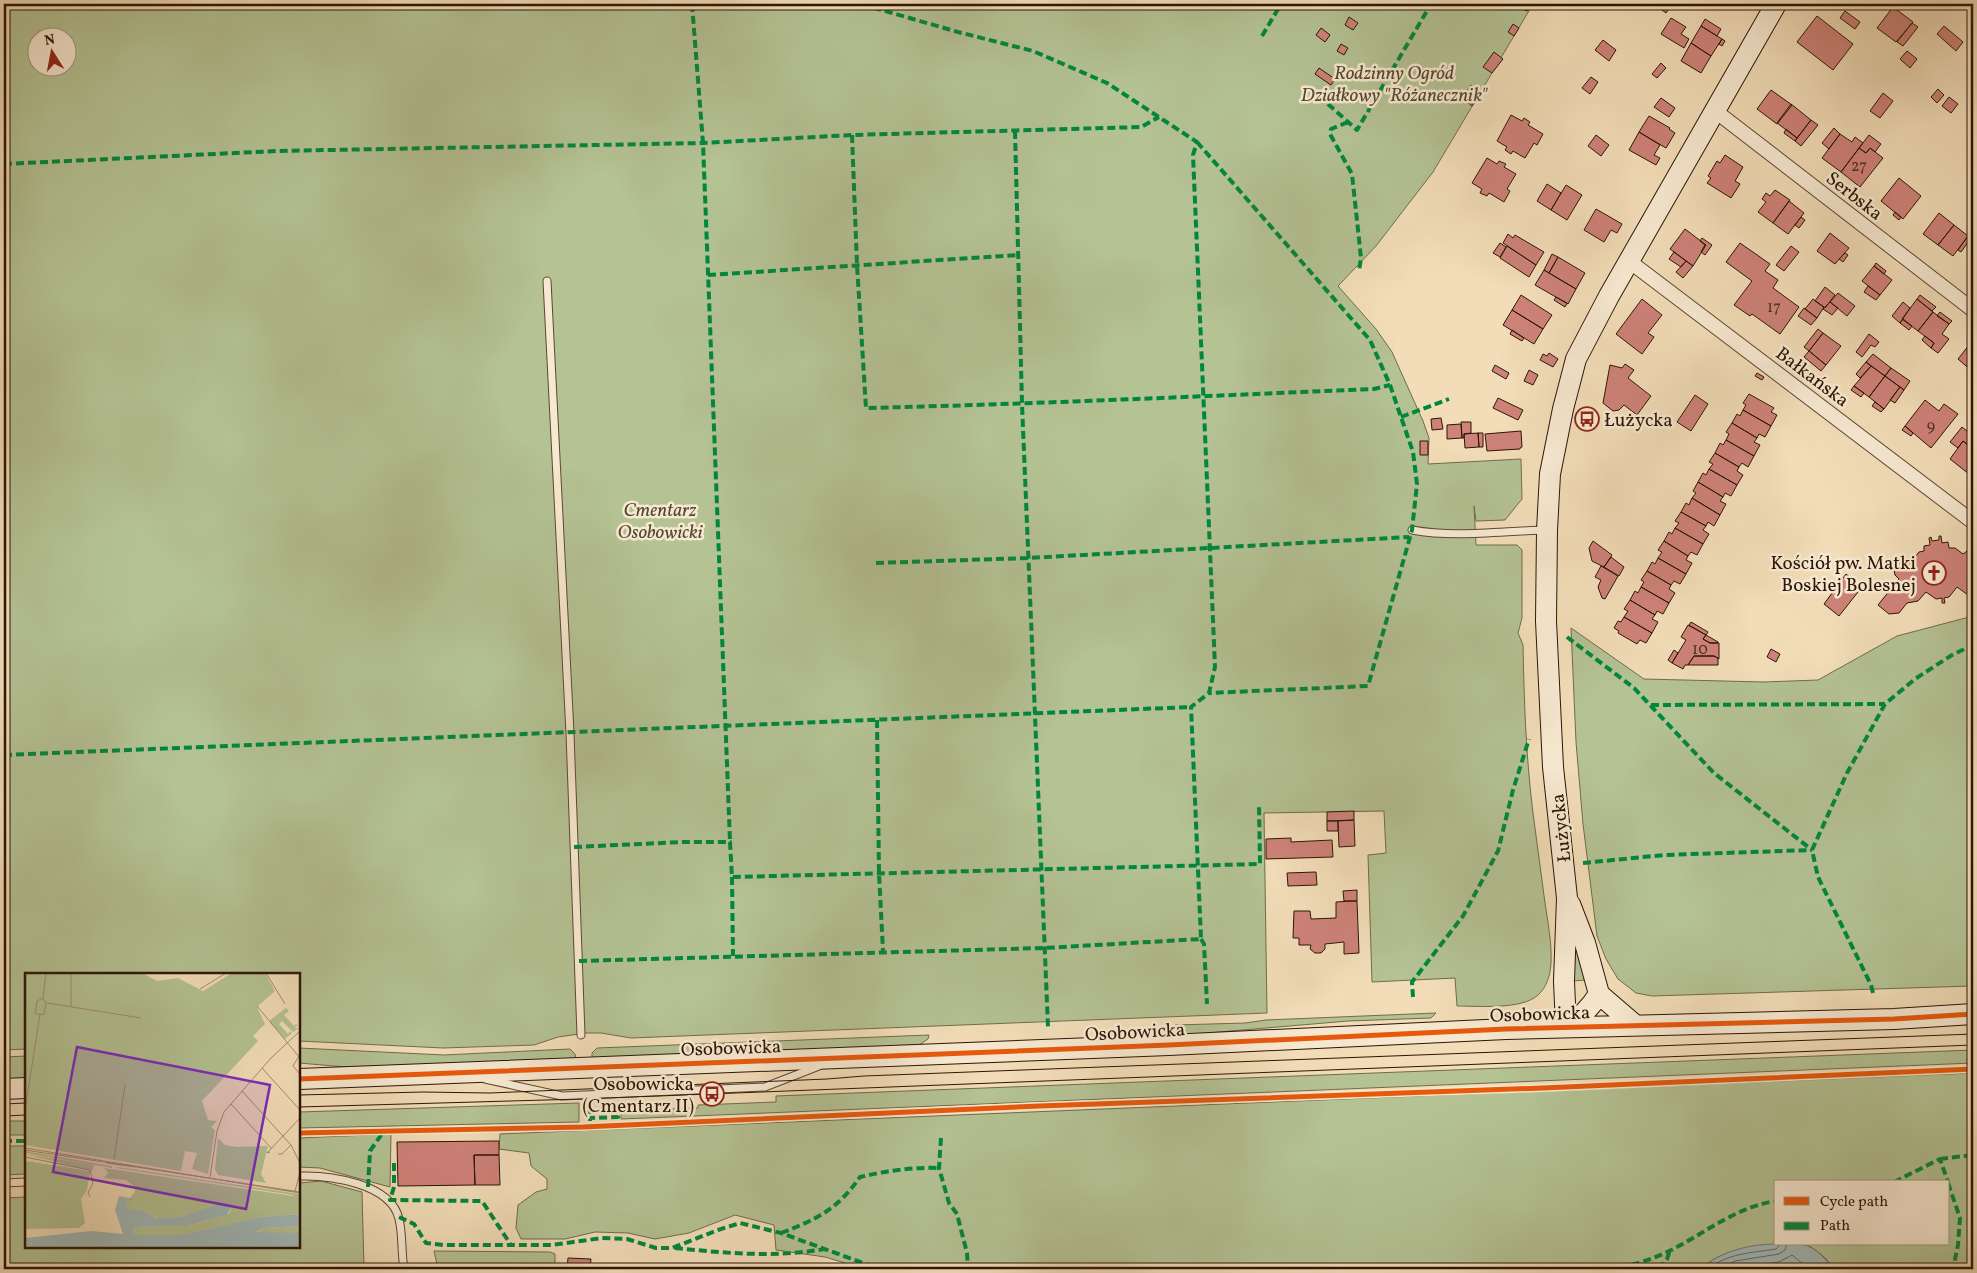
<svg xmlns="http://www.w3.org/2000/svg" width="1977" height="1273" viewBox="0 0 1977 1273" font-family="Vollkorn,serif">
<rect width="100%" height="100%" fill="#f2ddb8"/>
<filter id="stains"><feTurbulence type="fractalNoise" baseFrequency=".004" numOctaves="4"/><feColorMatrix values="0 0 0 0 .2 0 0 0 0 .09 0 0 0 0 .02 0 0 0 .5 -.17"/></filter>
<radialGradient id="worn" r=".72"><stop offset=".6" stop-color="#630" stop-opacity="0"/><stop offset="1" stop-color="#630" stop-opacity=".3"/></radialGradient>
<path fill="#b4c294" stroke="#706c4c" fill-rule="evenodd" d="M4,4H1533L1433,172L1376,246L1338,286L1376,329L1392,352L1423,421L1429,438L1428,464L1521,459L1522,499L1505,520L1476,521L1474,506L1476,545H1517L1522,550V618L1518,633L1523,645C1524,701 1526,757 1533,813C1537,843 1541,873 1545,903C1548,923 1552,944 1551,964C1550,975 1547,987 1538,995C1522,1010 1478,1006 1457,1006L1455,978L1372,982L1368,855L1386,853L1384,811L1264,813L1267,1013L631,1038L601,1033H586L558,1037L534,1045L443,1048L299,1041V974H26V1049L4,1050ZM38,38H68V68H38Z
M1973,616V986L1652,996L1636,993L1618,979L1606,959L1597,936L1583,824L1576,742L1571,628L1644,679L1764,682L1818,680L1897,636Z
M1575,944L1586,980L1572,981Z
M1436,1013L1431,1018L1348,1021L1184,1035L1183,1029H1175V1025L1245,1023L1266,1020Z
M929,1035L928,1039L916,1047L592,1059V1053L597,1048Z
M299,1048L444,1055L570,1049L575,1054L576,1060L357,1068L299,1063Z
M1973,1050V1063L621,1119V1108L670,1106L671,1109L698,1108V1105L776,1102V1096Z
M26,1056V1078L4,1079V1057Z
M1973,1073V1269H1833C1828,1258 1816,1250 1806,1244H1948V1182H1776V1244C1748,1248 1722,1249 1701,1269H845V1263L825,1257L776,1250L774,1225L735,1215L689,1233L655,1239L628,1233L595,1232L565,1239H521L516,1228L518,1205L536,1192L547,1189V1179L531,1166L529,1153L499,1149L500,1134Z
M579,1103V1122L299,1128V1112Z
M4,1121H26V1135H4Z
M391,1134L390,1187L320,1168L299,1167V1138Z
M4,1146H26V1174L4,1175Z
M321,1181L362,1192L364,1269H4V1198L26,1197V1247H299V1183Z
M434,1251L550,1252L555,1254V1269H438Z"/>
<path fill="#a0b9b9" stroke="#727771" d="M1776,1244C1797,1244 1808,1241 1823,1257C1827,1261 1831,1264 1833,1269H1701C1720,1251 1751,1244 1776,1244Z"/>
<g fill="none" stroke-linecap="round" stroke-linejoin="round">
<path stroke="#66675f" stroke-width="1" d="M1708,1269C1728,1253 1751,1253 1776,1249L1781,1244
M1718,1269L1735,1261L1779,1254L1785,1250L1787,1244
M1735,1269L1779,1262L1792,1255L1809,1269"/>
</g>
<path fill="#ce8279" stroke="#2c1505" d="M1521,4H1532L1527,11L1519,7Z
M1654,4H1672L1666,13Z
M1893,7L1913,22L1896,42L1877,28Z
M1845,11L1860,22L1855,29L1840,18Z
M1817,16L1853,44L1833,70L1797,42Z
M1349,17L1358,23L1353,30L1345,25Z
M1671,18L1686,27L1681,34L1689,39L1684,48L1661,34Z
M1705,19L1721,29L1717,36L1701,26Z
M1912,23L1918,27L1903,46L1897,42Z
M1513,24L1519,28L1514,36L1508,32Z
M1701,26L1722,39L1711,56L1691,43Z
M1944,26L1963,42L1956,51L1937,34Z
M1321,28L1330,35L1325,42L1316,35Z
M1722,39L1725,41L1722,46L1719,44Z
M1603,40L1616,50L1609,61L1595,50Z
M1691,43L1711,56L1701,73L1681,61Z
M1341,44L1348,48L1344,55L1337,51Z
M1907,51L1917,59L1910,68L1900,59Z
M1494,52L1503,59L1492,73L1483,67Z
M1661,63L1666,68L1657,78L1652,74Z
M1319,68L1335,79L1331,85L1315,74Z
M1591,77L1598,82L1590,94L1582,88Z
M1471,85L1482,94L1472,106L1465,100L1471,93L1467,91Z
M1938,89L1944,95L1937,103L1931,97Z
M1771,90L1792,105L1777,124L1757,109Z
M1883,93L1893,101L1880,118L1870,111Z
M1949,97L1958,104L1951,113L1942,106Z
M1661,98L1675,108L1669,117L1654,107Z
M1791,104L1811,120L1797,138L1777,123Z
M1511,115L1522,121L1524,118L1530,122L1528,125L1543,134L1537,145L1534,143L1525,158L1513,151L1511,154L1505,150L1507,147L1497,141Z
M1649,116L1670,128L1669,129L1675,133L1666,148L1639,132Z
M1811,120L1818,125L1801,146L1795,141Z
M1834,128L1840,134L1829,149L1822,143Z
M1786,129L1797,138L1795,141L1784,133Z
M1639,132L1660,145L1654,155L1660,158L1656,165L1629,150Z
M1840,134L1852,142L1855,137L1863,143L1841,172L1822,158Z
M1596,135L1609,145L1601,156L1588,146Z
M1869,135L1881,144L1875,152L1870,148L1866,153L1859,148Z
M1859,148L1866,153L1870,148L1883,158L1860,187L1841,172Z
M1725,155L1743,167L1735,181L1740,184L1731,198L1707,183L1711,178L1708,176L1717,161L1720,163Z
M1487,158L1497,164L1499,161L1506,164L1504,167L1516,174L1507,189L1510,191L1504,202L1489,193L1487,196L1480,193L1482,189L1472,183Z
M1899,178L1921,196L1903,219L1881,201Z
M1547,184L1561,193L1551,210L1537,201Z
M1566,185L1582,195L1567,220L1551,210Z
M1775,190L1790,200L1773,223L1758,212L1766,202L1762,199L1766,193L1770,196Z
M1789,201L1804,213L1788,234L1773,223Z
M1596,209L1622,224L1617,233L1611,230L1604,242L1584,230Z
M1895,212L1901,217L1899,220L1893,215Z
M1939,213L1954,225L1938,245L1923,234Z
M1801,217L1805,220L1799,228L1795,225Z
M1954,225L1968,236L1953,256L1938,245Z
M1685,229L1706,245L1693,266L1670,249Z
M1830,233L1849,248L1835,264L1817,251Z
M1508,234L1513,238L1515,235L1544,252L1536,265L1503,243Z
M1968,236L1971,238L1961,252L1958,250Z
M1702,238L1712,245L1705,255L1701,252L1705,245L1700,241Z
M1500,243L1506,247L1500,257L1493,253Z
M1740,243L1770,264L1765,271L1778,280L1773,288L1799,307L1780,334L1752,314L1750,316L1734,305L1752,281L1726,262Z
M1507,246L1536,265L1529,277L1500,258Z
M1791,246L1799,252L1784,271L1776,265Z
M1674,252L1686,261L1681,267L1669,259Z
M1845,253L1848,255L1843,262L1839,259Z
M1552,254L1558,257L1549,273L1544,270Z
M1558,257L1585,273L1576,289L1549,273Z
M1686,261L1693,266L1683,278L1676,272Z
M1876,263L1886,271L1884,274L1874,266Z
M1874,266L1892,280L1880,295L1862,281Z
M1544,270L1576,289L1568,304L1535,285Z
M1868,286L1880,295L1876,300L1864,292Z
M1825,287L1835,295L1825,308L1815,301Z
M1838,293L1855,306L1847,316L1830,302Z
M1521,295L1552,315L1543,329L1512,310Z
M1920,295L1936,307L1932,311L1917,299Z
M1556,297L1567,303L1565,307L1554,300Z
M1642,299L1662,315L1648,333L1654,337L1642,354L1616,334Z
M1813,299L1824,307L1817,318L1805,309Z
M1917,299L1933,312L1918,331L1902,319Z
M1830,302L1838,308L1832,315L1823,309Z
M1903,302L1910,308L1900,323L1892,316Z
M1804,308L1817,318L1811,325L1798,316Z
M1512,310L1543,329L1534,344L1503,325Z
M1933,312L1949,324L1942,334L1949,339L1938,353L1931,348L1934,343L1918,331Z
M1940,312L1952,321L1949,324L1937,316Z
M1903,319L1912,326L1909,330L1900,323Z
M1818,329L1823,333L1809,351L1804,347Z
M1512,330L1524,338L1522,341L1510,334Z
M1823,333L1841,346L1826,365L1809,351Z
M1869,334L1879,342L1875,347L1871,345L1862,357L1856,352Z
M1925,336L1934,343L1931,348L1922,340Z
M1973,340V372L1958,359Z
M1809,351L1826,365L1821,371L1804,357Z
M1549,353L1558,359L1553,367L1540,360L1543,354L1547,356Z
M1873,354L1891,368L1885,376L1866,362Z
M1866,362L1871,366L1860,378L1856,374Z
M1625,364L1634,370L1628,378L1651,396L1637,415L1624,405L1619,410L1613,411L1603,403L1610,365L1622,368Z
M1495,365L1509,373L1506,379L1492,371Z
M1871,366L1885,376L1869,397L1854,386Z
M1891,368L1910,381L1904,390L1885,376Z
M1529,370L1538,375L1533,385L1524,381Z
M1757,373L1764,377L1762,380L1755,376Z
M1885,376L1900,387L1884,409L1869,397Z
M1854,386L1864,393L1861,397L1851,390Z
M1900,387L1904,390L1895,403L1890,400Z
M1749,394L1774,408L1771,412L1777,415L1771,426L1743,410L1746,405L1743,403Z
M1695,395L1708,404L1691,431L1677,422Z
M1498,398L1523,410L1518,420L1493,408Z
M1925,400L1939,411L1944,404L1958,414L1931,448L1905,426Z
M1875,402L1884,409L1881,412L1872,406Z
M1743,410L1771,426L1765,437L1759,434L1757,438L1732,423L1737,414L1740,416Z
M1441,418L1443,429L1432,430L1431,419Z
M1461,422H1471V433L1464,434V438H1462Z
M1732,423L1757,438L1754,442L1760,445L1754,456L1726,440L1729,434L1726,432Z
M1461,424L1462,438L1447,439V425Z
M1905,426L1913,433L1911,436L1902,430Z
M1962,427L1973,436V449L1963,441L1958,448L1950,442Z
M1521,431L1522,447L1520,448V449L1487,451L1485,434Z
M1478,433L1479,447L1465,448L1464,434Z
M1478,433H1483V447H1479Z
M1726,440L1754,456L1748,467L1742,463L1739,467L1715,453L1720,443L1723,445Z
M1420,441H1428V455H1420Z
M1963,441L1973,449V469L1969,474L1950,459Z
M1715,453L1739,467L1737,471L1743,475L1737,485L1709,469L1713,464L1709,462Z
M1709,469L1737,485L1731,496L1725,493L1723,497L1698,482L1703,473L1706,475Z
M1698,482L1723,497L1720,501L1726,504L1720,515L1692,498L1696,493L1693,491Z
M1692,498L1720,515L1714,526L1708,522L1706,526L1681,512L1686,503L1689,505Z
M1681,512L1706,526L1703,530L1709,534L1703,544L1675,528L1679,523L1675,521Z
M1675,528L1703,544L1697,555L1691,552L1688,556L1664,541L1669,532L1672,534Z
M1939,536H1941L1942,543L1948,542L1949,548H1955L1963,554L1970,549L1973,551V594L1968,595L1957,587L1949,597L1944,598L1945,603H1942V598L1936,599L1926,592L1918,601L1907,603L1899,613L1889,614L1878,605L1899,579L1895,575L1894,570L1903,559L1908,558L1912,561L1919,552L1924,551V546L1930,545L1929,538L1931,537L1932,541L1939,540Z
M1593,541L1612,555L1604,567L1592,561L1589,548Z
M1664,541L1688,556L1686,560L1692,563L1686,574L1658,558L1662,552L1658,550Z
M1611,557L1624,567L1619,576L1604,567Z
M1658,558L1686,574L1680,584L1674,581L1671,585L1647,571L1652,562L1655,564Z
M1601,566L1618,576L1605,599L1602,598L1598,587L1601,580L1595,577Z
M1647,571L1671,585L1669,589L1675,593L1669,603L1641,587L1644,582L1641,580Z
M1846,574L1862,587L1839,616L1824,604Z
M1641,587L1669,603L1663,614L1657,611L1655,615L1630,600L1635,591L1638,593Z
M1630,600L1655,615L1652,619L1658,622L1652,633L1624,617L1628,611L1624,609Z
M1624,617L1652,633L1646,643L1640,640L1637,644L1618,633L1619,631L1614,628L1618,621L1621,622Z
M1691,622L1708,632L1706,635L1689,625Z
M1688,625L1706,635L1703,639L1710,643H1719V659L1714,656H1694L1688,665H1685L1683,669L1672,663L1686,640L1681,637Z
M1706,635L1718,642V643H1710L1703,639Z
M1771,649L1780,654L1776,662L1767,657Z
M1674,650L1678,653L1672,663L1668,660Z
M1694,656H1714L1718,658V665H1688Z
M1354,811V820L1327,821V812Z
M1354,820L1355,846L1339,847L1338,821Z
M1327,821H1338V831H1327Z
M1291,838V842L1332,840L1333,857L1266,859V839Z
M1316,872L1317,885L1288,886L1287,873Z
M1357,890V901H1344L1343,891Z
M1350,901H1357L1359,953L1344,954V942L1325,944V949L1321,953H1315L1310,949L1311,945H1299V938H1293L1294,911H1310L1311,919L1336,918V902Z
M499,1141V1155H474L475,1185L398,1186L397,1142Z
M474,1155H499L500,1185H475Z
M568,1258L591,1259L590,1269H567Z"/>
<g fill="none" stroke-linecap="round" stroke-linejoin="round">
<g stroke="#5e4732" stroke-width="9">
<path id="lane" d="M547,281L570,733L581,1035
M1412,530C1455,538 1502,531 1546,530
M485,1079L562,1096L765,1087L819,1066
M299,1176C329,1175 391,1183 399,1219C403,1236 401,1252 404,1269
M4,1183L26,1182"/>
</g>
<g stroke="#5e4732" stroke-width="16">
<path id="street" d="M1714,110L1973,310
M1629,261L1973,522"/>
</g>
<g stroke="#2c1505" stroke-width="22">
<path id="secondary" d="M1570,904L1585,943L1599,994L1635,1025
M1566,1027L1564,981L1567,898L1553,767L1546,621L1547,530L1550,474L1563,409L1576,359L1609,296L1776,4
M1566,1027C1581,1018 1590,1008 1599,994
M299,1079L1169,1045L1506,1029L1894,1019L1973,1014
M4,1089L26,1088"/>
</g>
<use href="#lane" stroke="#f7e9d1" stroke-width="7"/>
<use href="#street" stroke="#f7e9d1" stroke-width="14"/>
<use href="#secondary" stroke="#f7e9d1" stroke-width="20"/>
<path stroke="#2c1505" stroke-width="1" d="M299,1095L423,1092L490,1093L827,1079L864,1076L1973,1034
M4,1104L26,1103
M299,1107L581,1099L1973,1045
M4,1116L26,1115"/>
<path stroke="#00873e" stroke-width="4" stroke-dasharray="8 4" stroke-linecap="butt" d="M692,4L703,143L730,842
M1262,36L1281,4
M1310,88L1357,130L1431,4
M1348,122L1331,129L1330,134L1352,174L1361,258L1359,271
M1015,131L1022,404L1048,1027
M852,135L857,265L866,408C1036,404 1205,396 1374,389L1390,385
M1197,142L1370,340L1390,385L1413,452L1417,484L1412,530L1368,686L1209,693
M4,164L277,151L703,143L852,135L1141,127L1159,117
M708,275L1018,255
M1401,417L1449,399
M876,563L1028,558L1409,537
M1567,637L1634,688L1714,773L1812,850
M1651,705L1885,704
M877,720L879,873L883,951
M4,755L1191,707
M574,847L683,842H730L732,877L1260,864L1259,806
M1583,863L1664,855L1812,850
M732,877L733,956
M1201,939L1204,944L1207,1004
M579,961L1044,948L1201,939L1191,707L1209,693L1215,667L1193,155L1197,142L1107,83L1033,51L958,32L861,4
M1873,993L1871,985L1818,877L1812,850L1847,773L1885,704L1915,679L1952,655L1973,645
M1413,997L1412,982L1463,916L1498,851L1513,790L1529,739
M586,1112L617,1111L618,1117L590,1118V1126
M941,1138L939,1168L949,1203L957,1214L967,1253L968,1269
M4,1141H26
M1940,1159L1973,1155
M394,1163V1187L390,1200L482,1201L511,1245
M1894,1182L1940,1159L1948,1182
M1948,1183L1960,1218L1958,1245L1953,1269
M368,1187L370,1151L384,1131
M399,1217L414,1224L426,1243L443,1245H552L602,1238L627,1239L656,1248H672L718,1230L740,1223L781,1233L874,1267L893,1269
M781,1233C817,1219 837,1210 860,1177C886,1171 911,1167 939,1168
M675,1248C724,1253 776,1258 824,1249
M1596,1269C1615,1268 1636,1265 1653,1258C1696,1242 1729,1208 1776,1201
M1659,1269L1667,1259L1670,1250"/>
<g stroke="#f7e9d1" stroke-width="8">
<path id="cycleway" d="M299,1079L1169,1045L1506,1029L1894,1019L1973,1014
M299,1133L583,1127L1039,1106L1543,1088L1973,1069"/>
</g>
<use href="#cycleway" stroke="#e8590c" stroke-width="5"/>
</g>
<defs>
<g id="bus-ring" transform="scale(1.25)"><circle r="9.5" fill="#f7e9d1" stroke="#8f2418" stroke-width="1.5"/><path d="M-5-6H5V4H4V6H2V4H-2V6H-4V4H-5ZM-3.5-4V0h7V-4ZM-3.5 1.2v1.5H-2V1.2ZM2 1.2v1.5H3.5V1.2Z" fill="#8f2418"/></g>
<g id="church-ring" transform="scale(1.25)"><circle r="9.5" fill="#f7e9d1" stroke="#8f2418" stroke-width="1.5"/><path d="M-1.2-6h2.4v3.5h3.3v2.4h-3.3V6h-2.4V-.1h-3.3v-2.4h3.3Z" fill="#8f2418"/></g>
</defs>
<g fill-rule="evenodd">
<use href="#bus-ring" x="1587" y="419"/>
<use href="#church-ring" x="1934" y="573"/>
<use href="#bus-ring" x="712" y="1094"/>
</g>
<g text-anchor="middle" stroke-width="5" stroke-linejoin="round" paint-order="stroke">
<g font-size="16" fill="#543022">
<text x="1859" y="171">27</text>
<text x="1774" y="312">17</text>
<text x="1931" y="431">9</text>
<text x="1700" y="654">10</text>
</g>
<g font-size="19" font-style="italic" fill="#554930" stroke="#f7e9d1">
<text x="1394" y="79">Rodzinny Ogród<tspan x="1394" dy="22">Działkowy "Różanecznik"</tspan></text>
<text x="660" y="516">Cmentarz<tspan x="660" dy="22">Osobowicki</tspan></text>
</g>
<g font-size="19" fill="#2c1505" stroke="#f7e9d1">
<text transform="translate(1855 195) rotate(38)" y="7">Serbska</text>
<text transform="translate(1813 376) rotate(37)" y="7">Bałkańska</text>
<text transform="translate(1560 828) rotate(-96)" y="7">Łużycka</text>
<text transform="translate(1540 1013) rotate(-2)" y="7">Osobowicka</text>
<text transform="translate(1135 1031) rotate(-3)" y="7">Osobowicka</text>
<text transform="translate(731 1047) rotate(-2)" y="7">Osobowicka</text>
</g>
<g font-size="19" fill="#2c1505" stroke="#f7e9d1" text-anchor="end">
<text x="1604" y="426" text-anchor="start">Łużycka</text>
<text x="1916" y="569">Kościół pw. Matki<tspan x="1916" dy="22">Boskiej Bolesnej</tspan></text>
<text x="694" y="1090">Osobowicka<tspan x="694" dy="22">(Cmentarz II)</tspan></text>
</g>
</g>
<g transform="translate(25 973)">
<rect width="275" height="275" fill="#f2ddb8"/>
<path d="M1,0H117L132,8L153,5L178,18L207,0H240L250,18L232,34L240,51L228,63L233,68L177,128L183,147L192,148L186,154L190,157L183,201L167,196L172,180L160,178L156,198L173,201L0,172ZM261,35L264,38L259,42L269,53L271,51L273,52L269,55H274L268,59L257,48L254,51L263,61L265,58L267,60L260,66L244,48ZM193,165L200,172L211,174L243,173L236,201L241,210L193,202L190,196ZM0,178L87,193V195L0,180ZM0,181L69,192L67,198ZM0,188L65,198L62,217L56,226L60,250L54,255L0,256ZM79,195L268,223V222L91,195L92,194L274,221L275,241L234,244L156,262H110L108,258L111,254L162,253L178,249L204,241L207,233L197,229L156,244L134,245L102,236L100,230L110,219V214L101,207L79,205L83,200ZM275,253V260H231L239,255Z" fill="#b4c294"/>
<path d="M94,223L109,226L101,229L102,236L118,238L131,245L156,244L197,229L207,233L202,242L162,253L111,254L108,258L110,262H156L234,244L275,241V253L239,255L231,259L275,260V275H0V265L66,258L98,261L90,237Z" fill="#a0b9b9"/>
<path fill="none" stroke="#a38d70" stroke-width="1" d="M46,0V34M241,0L260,31M175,16L201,0M22,30L116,45M232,33L275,85M15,41H10L12,28L18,25M274,83L268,93L275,101M237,95L275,137M217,118L266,172L275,190M206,131L247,176M0,137L15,41L19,42L21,30L18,25L21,0M0,175L275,220M0,177L275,219M245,179L242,180L275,145M253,181H257L266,172M0,184L65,197L68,210L63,220L65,224M89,186L100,112M81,190L110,194M185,204L192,158L199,139L246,85L275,58M241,214L272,219M270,218L275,200"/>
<path fill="#7b2cbf" fill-opacity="0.15" stroke="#7b2cbf" stroke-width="2.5" d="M52,74L245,112L221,236L28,199Z"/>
<rect width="275" height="275" fill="none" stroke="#2c1505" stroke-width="2.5"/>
</g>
<rect width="1977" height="1273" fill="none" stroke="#f2ddb8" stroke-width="20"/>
<rect x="5" y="5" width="1967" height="1263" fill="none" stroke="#2c1505" stroke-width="2.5"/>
<rect x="10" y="10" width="1957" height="1253" fill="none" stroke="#2c1505"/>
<rect x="1774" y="1180" width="175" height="65" fill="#f7e9d1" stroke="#a6947f"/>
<rect x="1784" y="1197" width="25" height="8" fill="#e8590c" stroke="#a6947f"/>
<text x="1820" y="1206" font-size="15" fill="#2c1505">Cycle path</text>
<rect x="1784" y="1222" width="25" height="8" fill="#00873e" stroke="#a6947f"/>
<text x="1820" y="1230" font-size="15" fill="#2c1505">Path</text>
<g transform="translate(52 52) rotate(349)"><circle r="24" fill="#f7e9d1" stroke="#a6947f"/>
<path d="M0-4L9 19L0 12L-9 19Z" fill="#8f2418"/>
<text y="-8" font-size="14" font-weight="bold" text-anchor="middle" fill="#2c1505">N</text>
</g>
<rect width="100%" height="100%" filter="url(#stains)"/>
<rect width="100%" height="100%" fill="url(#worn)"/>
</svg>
